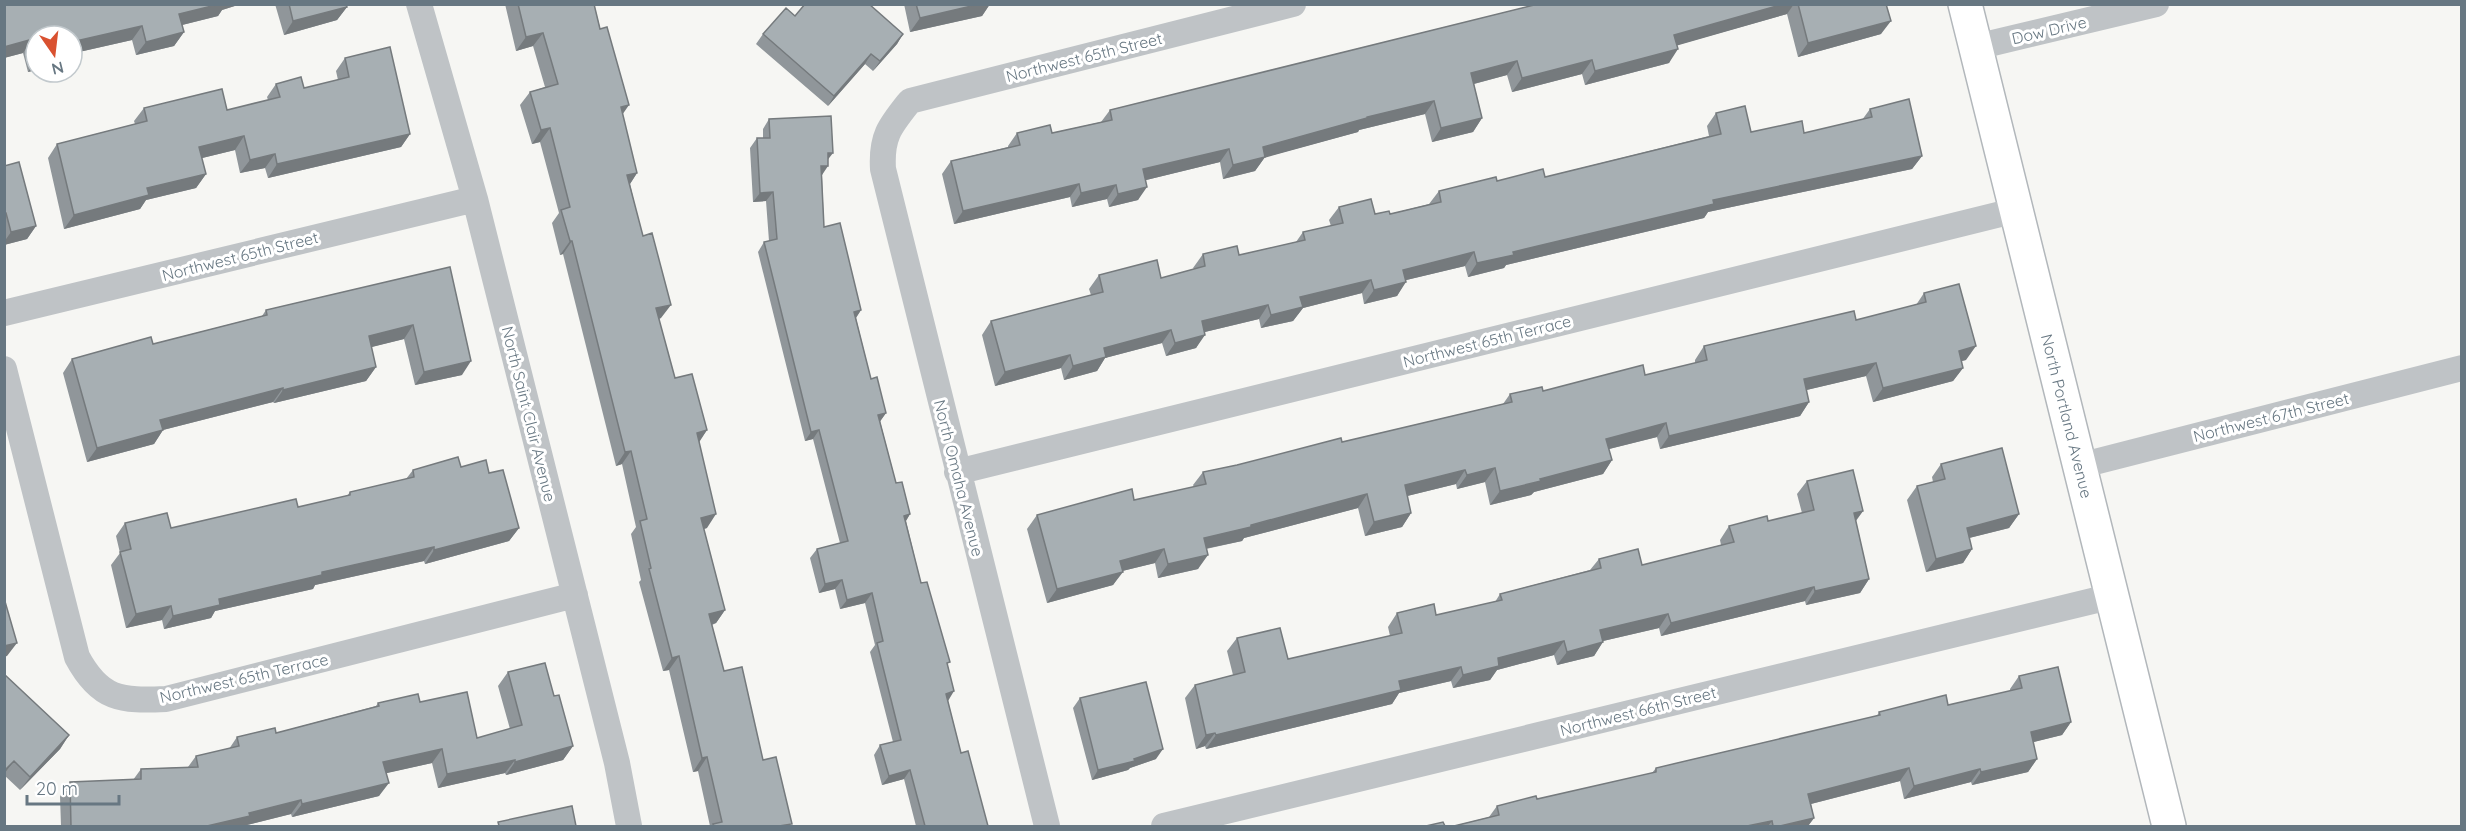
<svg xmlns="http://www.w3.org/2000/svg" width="2466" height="831" viewBox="0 0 2466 831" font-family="Quicksand,sans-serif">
<rect width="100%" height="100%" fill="#f6f6f3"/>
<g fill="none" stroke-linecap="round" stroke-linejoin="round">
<g stroke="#b2b7bb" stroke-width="36">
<path id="secondary" d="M1965,4L2169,826"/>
</g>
<path stroke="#bfc3c6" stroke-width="26" d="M419,4L475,199L617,763L629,826
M1976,47L2156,4
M4,313L475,199
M4,369L77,657C100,700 121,701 166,699L575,595
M2079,466L2462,368
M957,472L2017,210
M1047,826L883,169C881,136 890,126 910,101L1293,4
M1164,826L2113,596"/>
<use href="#secondary" stroke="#fff" stroke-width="33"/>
</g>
<path fill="#90969a" d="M4,4H241L222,10L218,16L182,25L184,32L174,46L136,55L132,40L79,52L72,61V36H36V70L28,72L23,53L4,58Z
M275,4H346L347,7L337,20L284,35Z
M505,4H594L637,173L630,184L661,318L659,319L675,378L707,430L699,441L707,528L704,529L725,610L716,623L712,625L724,671L763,760L790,826H710L698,771L693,772L669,670L663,671L639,582L641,580L631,534L636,527L622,464L616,466L563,254L560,255L552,223L559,213L540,142L532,144L520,105L530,92L545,87L533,46L516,51Z
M904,4H990L982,16L910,32Z
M1538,4H1886L1881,34L1798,57L1787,14L1677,45L1669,63L1585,85L1582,74L1512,92L1507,75L1474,84L1482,118L1473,132L1432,142L1425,114L1359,130L1358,132L1265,157L1255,171L1223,179L1220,162L1146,180L1138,200L1109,207L1107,199L1072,207L1070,197L954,224L942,174L951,161L1008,147V146L1017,133H1052L1101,122L1110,110Z
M795,16L903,34L897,44L873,71L865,64L828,106L756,44L763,34Z
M345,58L410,134L401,147L268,178L265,168L240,173L235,150L202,158L206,174L196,188L146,200L140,209L64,229L48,158L57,144L135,124L134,121L144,108L227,110L268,100L267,97L276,84L304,88L338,80L336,71Z
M1870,109L1922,156L1912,169L1708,212L1704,218L1506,265L1504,268L1468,277L1465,266L1406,280L1397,296L1364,304L1362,293L1303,308L1293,321L1261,328L1259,319L1205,332L1196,348L1166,356L1162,343L1105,358L1097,371L1064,380L1061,368L995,386L982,335L991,321L1091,295L1089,289L1099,275L1161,278L1194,269L1193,268L1203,254L1239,255L1296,242L1303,232L1331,226L1329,220L1339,207L1375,214H1390L1429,204L1439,191L1497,181L1545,177L1709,136L1707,126L1716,113L1751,132L1804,133L1862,120Z
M769,119L828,159L822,175L824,227L861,310L856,318L871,379L886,413L880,421L896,483L910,514L906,521L921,583L948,665V701L961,753L988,826H916L904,779L882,785L874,755L880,745L893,742L870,652L875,645L865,603L840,609L835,589L819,593L810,558L817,549L840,543L813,439L805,441L758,252L764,242L769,241L766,201L753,202L750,148L757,138H763V129Z
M4,166L36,226L27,239L4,245Z
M450,267L462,375L415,385L404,339L371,347L376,367L366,381L274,403L273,402L163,430L154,444L87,462L63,373L72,359L153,344L262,316L266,310Z
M1924,293L1966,360L1961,361L1963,368L1953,381L1873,402L1866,376L1806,390L1809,402L1800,416L1660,449L1657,437L1609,449L1612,460L1603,474L1534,492L1531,495L1490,505L1485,482L1457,489L1456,484L1407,496L1411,513L1402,527L1365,536L1358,508L1244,538L1242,541L1206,549L1198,569L1158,578L1155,563L1122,571L1113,585L1047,603L1027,529L1037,515L1134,500L1194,487L1193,485L1203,472L1237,465L1342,442L1503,404L1510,394L1543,391L1645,375L1695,363V360L1704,346L1856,320L1916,305Z
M1941,464L2019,514L2009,528L1969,538L1972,549L1963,563L1926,572L1907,500L1917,486L1933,482L1932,477Z
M461,467L489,473L519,528L509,541L425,564L424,561L315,585L313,589L215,611L211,618L164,629L162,620L126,628L111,565L120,553L116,536L125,523L171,528L298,507L347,496L350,492L406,479L413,470Z
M1807,481L1863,511L1856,521L1869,579L1860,593L1806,605L1805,601L1661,636L1659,628L1603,641L1594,656L1557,665L1554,655L1497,670L1490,680L1453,688L1451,681L1399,693L1392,704L1206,749L1205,746L1196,749L1185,698L1195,685L1233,675L1227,651L1237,638L1288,659L1390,636L1388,627L1397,613L1436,615L1495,602L1500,594L1590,570L1599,559L1642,565L1721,545L1720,540L1729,526L1768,521L1802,513L1797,494Z
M508,672L554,696L573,746L563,760L506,775L505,773L438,788L432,763L386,773L379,796L292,817L291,814L243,826H61L60,796L70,782L133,780L141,769L188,767L196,756L229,749L237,737L276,733L376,706L378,703L420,702L477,738L510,729L498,686Z
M4,674L69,735L60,749L20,790L4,775Z
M2019,676L2071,722L2062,735L2033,742L2037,759L2028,772L1972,785L1971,782L1904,799L1900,781L1811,804L1814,818L1808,826H1454L1489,817L1497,806L1537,799L1652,773L1656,768L1877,716L1879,712L1948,705L2010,691V689Z
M1080,698L1156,759L1130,768L1128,770L1092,780L1073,708Z"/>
<path fill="#757a7d" d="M220,4H241L222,10L218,16L170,28L179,14Z
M980,4H990L982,16L910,32L920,18Z
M1784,4H1794L1787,14L1665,49L1674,35Z
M347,7L337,20L284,35L293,21Z
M1891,21L1881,34L1798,57L1808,43Z
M142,26L132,40L79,52L72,61V50L80,40Z
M184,32L174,46L136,55L146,42Z
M543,33L533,46L516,51L526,37Z
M903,34L897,44L873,71L880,61Z
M33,39L23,53L4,58V47Z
M1678,49L1669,63L1585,85L1595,71Z
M871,54L865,64L828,106L834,96Z
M36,60V70L28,72Z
M1592,60L1582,74L1512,92L1522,78Z
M1517,61L1507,75L1462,87L1471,73Z
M1434,101L1425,114L1359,130L1358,132L1264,158L1265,157L1255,171L1223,179L1233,165L1263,147L1367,117Z
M629,105L620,118L621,107Z
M1482,118L1473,132L1432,142L1441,128Z
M550,128L540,142L532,144L541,130Z
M410,134L401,147L268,178L277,164Z
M244,136L235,150L190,161L199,147Z
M1229,149L1220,162L1134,183L1143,169Z
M828,153H833L826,162Z
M275,154L265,168L240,173L250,160Z
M1922,156L1912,169L1708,212L1704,218L1506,265L1504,268L1468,277L1477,263L1513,252L1713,200Z
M821,166H828L822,175Z
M637,173L628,187L627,175Z
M206,174L196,188L146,200L140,209L64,229L74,215L147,188Z
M1079,184L1070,197L954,224L963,211Z
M1116,185L1107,199L1072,207L1081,193Z
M1147,187L1138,200L1109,207L1118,194Z
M773,192L766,201L753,202L760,193Z
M36,226L27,239L4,245V242L11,232Z
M570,241H572L563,254L560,255Z
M1474,252L1465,266L1394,283L1403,270Z
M1371,280L1362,293L1303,308L1293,321L1261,328L1271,315L1300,297Z
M1406,282L1397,296L1364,304L1374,290Z
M671,305L661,318L646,322L656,308Z
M1268,305L1259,319L1192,335L1202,321Z
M861,310L855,319L854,312Z
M413,325L404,339L360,350L369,336Z
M1171,330L1162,343L1105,358L1097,371L1064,380L1073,366L1104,348Z
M1205,335L1196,348L1166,356L1175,343Z
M1976,346L1966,360L1949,364L1959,351Z
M1070,355L1061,368L995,386L1005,372Z
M471,361L462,375L415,385L424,372Z
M1876,363L1866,376L1794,393L1804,379Z
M376,367L366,381L274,403L283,390Z
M1963,368L1953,381L1873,402L1883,388Z
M283,388L273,402L151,433L160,420Z
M1809,402L1800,416L1660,449L1669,436Z
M886,413L879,423L878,415Z
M1666,423L1657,437L1597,452L1606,439Z
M163,430L154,444L87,462L97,448Z
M707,430L698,444L697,433Z
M819,430L813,439L805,441L811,432Z
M631,451L622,464L616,466L625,452Z
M1612,460L1603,474L1534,492L1531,495L1490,505L1500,491L1540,479Z
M1495,468L1485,482L1457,489L1467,475Z
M1465,470L1456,484L1395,499L1405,485Z
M1367,494L1358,508L1244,538L1242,541L1194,551L1204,538Z
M1863,511L1853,524L1854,513Z
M1411,513L1402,527L1365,536L1374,522Z
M716,514L707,528L691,532L701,518Z
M910,514L904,524V516Z
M2019,514L2009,528L1957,541L1967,528Z
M519,528L509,541L425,564L434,550Z
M434,547L424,561L315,585L313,589L215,611L211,618L164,629L173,616L219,599L322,572Z
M1164,549L1155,563L1110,574L1120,561Z
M1972,549L1963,563L1926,572L1936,559Z
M1208,555L1198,569L1158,578L1168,564Z
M1123,572L1113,585L1047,603L1057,589Z
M1869,579L1860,593L1806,605L1815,591Z
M842,580L835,589L819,593L825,584Z
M1814,587L1805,601L1661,636L1671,623Z
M872,593L865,603L840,609L847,600Z
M171,606L162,620L126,628L136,614Z
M725,610L716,623L700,628L709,614Z
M1668,614L1659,628L1590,644L1600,630Z
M1564,641L1554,655L1497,670L1490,680L1453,688L1463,675L1498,658Z
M1603,642L1594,656L1557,665L1567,652Z
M17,643L7,656L4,657V646Z
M679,656L669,670L663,671L672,658Z
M1461,667L1451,681L1399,693L1392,704L1206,749L1216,735L1399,681Z
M954,691L948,701L946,694Z
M2071,722L2062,735L2022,745L2031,732Z
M1215,733L1205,746L1196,749L1206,735Z
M69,735L60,749L20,790L30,777Z
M573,746L563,760L506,775L515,762Z
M442,749L432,763L374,776L383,762Z
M1163,749L1156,759L1130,768L1128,770L1092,780L1098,770Z
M707,757L698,771L693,772L702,758Z
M2037,759L2028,772L1972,785L1981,772Z
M515,760L505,773L438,788L447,774Z
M14,761L4,774V771Z
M1909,768L1900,781L1799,807L1808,794Z
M1980,769L1971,782L1904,799L1914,786Z
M910,770L904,779L882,785L889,776Z
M389,783L379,796L292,817L302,804Z
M301,800L291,814L243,826H207L249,813Z
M1814,818L1808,826H1780Z
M1772,821L1768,826H1747Z"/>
<path fill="#a7afb3" stroke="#757a7d" stroke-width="1.5" d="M4,4H220L179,14L184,32L146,42L142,26L80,40L82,48L72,50V36H36V52L33,39L4,47Z
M289,4H346L347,7L293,21Z
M518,4H594L600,29L607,27L629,105L621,107L637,173L627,175L643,236L652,233L671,305L656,308L675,378L692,374L707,430L697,433L716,514L701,518L725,610L709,614L724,671L742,667L763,760L776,757L792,824L779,826H714L713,824L722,822L707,757L702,758L679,656L672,658L649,569L651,568L640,521L647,519L631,451L625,452L572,241H570L561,210L570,207L550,128L541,130L530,92L558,84L543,33L526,37Z
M805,4H869L903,34L880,61L871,54L834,96L763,34L786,8L795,16Z
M916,4H980L920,18Z
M1538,4H1784L1674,35L1678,49L1595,71L1592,60L1522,78L1517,61L1471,73L1482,118L1441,128L1434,101L1367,117V118L1263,147L1265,157L1233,165L1229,149L1143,169L1147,187L1118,194L1116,185L1081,193L1079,184L963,211L951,161L1020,145L1017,133L1050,125L1052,133L1112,120L1110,110Z
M1798,4H1886L1891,21L1808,43Z
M390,47L410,134L277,164L275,154L250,160L244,136L199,147L206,174L147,188L149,195L74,215L57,144L147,121L144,108L222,89L227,110L280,97L276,84L301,77L304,88L349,77L345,58Z
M1909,99L1922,156L1713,200L1714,204L1513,252L1514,255L1477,263L1474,252L1403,270L1406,282L1374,290L1371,280L1300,297L1303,307L1271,315L1268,305L1202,321L1205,335L1175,343L1171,330L1104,348L1106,357L1073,366L1070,355L1005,372L991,321L1103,292L1099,275L1157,260L1161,278L1205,266L1203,254L1237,246L1239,255L1305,240L1303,232L1343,223L1339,207L1371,199L1375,214L1389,211L1390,214L1441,202L1439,191L1496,177L1497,181L1543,169L1545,177L1721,134L1716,113L1745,106L1751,132L1802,121L1804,133L1872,117L1870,109Z
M831,116L833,153H828V166H821L824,227L840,223L861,310L854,312L871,379L877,377L886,413L878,415L896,483L902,482L910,514L904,516L921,583L927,582L950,662L947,663L954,691L946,694L961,753L968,751L988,826H925L910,770L889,776L880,745L901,740L877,643L883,641L872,593L847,600L842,580L825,584L817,549L848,541L819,430L811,432L764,242L777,239L773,192L760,193L757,138H770L769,119Z
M19,162L36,226L11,232L6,213H4V166Z
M450,267L471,361L424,372L413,325L369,336L376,367L283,390V388L160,420L163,430L97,448L72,359L151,337L153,344L267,315L266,310Z
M1959,284L1976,346L1959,351L1963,368L1883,388L1876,363L1804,379L1809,402L1669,436L1666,423L1606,439L1612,460L1540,479L1541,481L1500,491L1495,468L1467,475L1465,470L1405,485L1411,513L1374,522L1367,494L1251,525V527L1204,538L1208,555L1168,564L1164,549L1120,561L1123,572L1057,589L1037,515L1132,489L1134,500L1206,484L1203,472L1237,465L1341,438L1342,442L1512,402L1510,394L1542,387L1543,391L1643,365L1645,375L1707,360L1704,346L1854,311L1856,320L1926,302L1924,293Z
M2002,448L2019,514L1967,528L1972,549L1936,559L1917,486L1945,479L1941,464Z
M458,457L461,467L486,460L489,473L503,470L519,528L434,550V547L322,572V575L219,599L220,605L173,616L171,606L136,614L120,552L131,549L125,523L167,513L171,528L296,499L298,507L350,495V492L414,477L413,470Z
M1853,470L1863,511L1854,513L1869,579L1815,591L1814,587L1671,623L1668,614L1600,630L1603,642L1567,652L1564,641L1498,658L1499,666L1463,675L1461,667L1399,681L1401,690L1216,735L1215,733L1206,735L1195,685L1245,672L1237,638L1280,628L1288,659L1402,633L1397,613L1434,604L1436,615L1502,600L1500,594L1601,568L1599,559L1638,549L1642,565L1734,542L1729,526L1767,516L1768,521L1814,510L1807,481Z
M4,598L17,643L4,646Z
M545,663L554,696L559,695L573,746L515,762V760L447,774L442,749L383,762L389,783L302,804L301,800L249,813L250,816L207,826H71L70,782L141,779V769L198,767L196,756L239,746L237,737L275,728L276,733L379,706L378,703L418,694L420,702L467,692L477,738L522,725L508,672Z
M2058,667L2071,722L2031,732L2037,759L1981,772L1980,769L1914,786L1909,768L1808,794L1814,818L1780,826H1773L1772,821L1747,826H1454L1499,815L1497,806L1536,796L1537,799L1656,772V768L1880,715L1879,712L1946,695L1948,705L2022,688L2019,676Z
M4,674L69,735L30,777L14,761L4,771Z
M1146,682L1163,749L1134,759L1135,761L1098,770L1080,698Z
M572,806L576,826H499L498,822Z
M1443,822L1445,826H1426Z"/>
<g text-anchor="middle" stroke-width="6" stroke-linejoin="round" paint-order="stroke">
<g font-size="16" fill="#677782" stroke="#fff">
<text transform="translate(2049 30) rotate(-13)" y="6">Dow Drive</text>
<text transform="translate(1084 57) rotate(-14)" y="6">Northwest 65th Street</text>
<text transform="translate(240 256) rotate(-14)" y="6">Northwest 65th Street</text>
<text transform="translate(1487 341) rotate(-14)" y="6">Northwest 65th Terrace</text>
<text transform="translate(529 414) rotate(76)" y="6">North Saint Clair Avenue</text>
<text transform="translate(2067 416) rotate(76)" y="6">North Portland Avenue</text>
<text transform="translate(2271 417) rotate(-14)" y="6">Northwest 67th Street</text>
<text transform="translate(959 478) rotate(76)" y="6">North Omaha Avenue</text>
<text transform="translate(244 678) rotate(-13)" y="6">Northwest 65th Terrace</text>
<text transform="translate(1638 711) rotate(-14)" y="6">Northwest 66th Street</text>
</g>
</g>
<rect width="2466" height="831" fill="none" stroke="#677782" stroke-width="12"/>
<g transform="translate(54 54) rotate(166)"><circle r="28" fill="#ffffff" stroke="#c2c9cd" stroke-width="1.5"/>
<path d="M0-4.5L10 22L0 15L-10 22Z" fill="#d95130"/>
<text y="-9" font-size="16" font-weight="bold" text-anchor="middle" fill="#677782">N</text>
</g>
<path d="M27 795v9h92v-9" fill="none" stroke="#677782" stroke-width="3"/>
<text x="36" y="795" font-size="18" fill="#677782" stroke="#ffffff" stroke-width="4.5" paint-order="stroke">20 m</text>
</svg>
